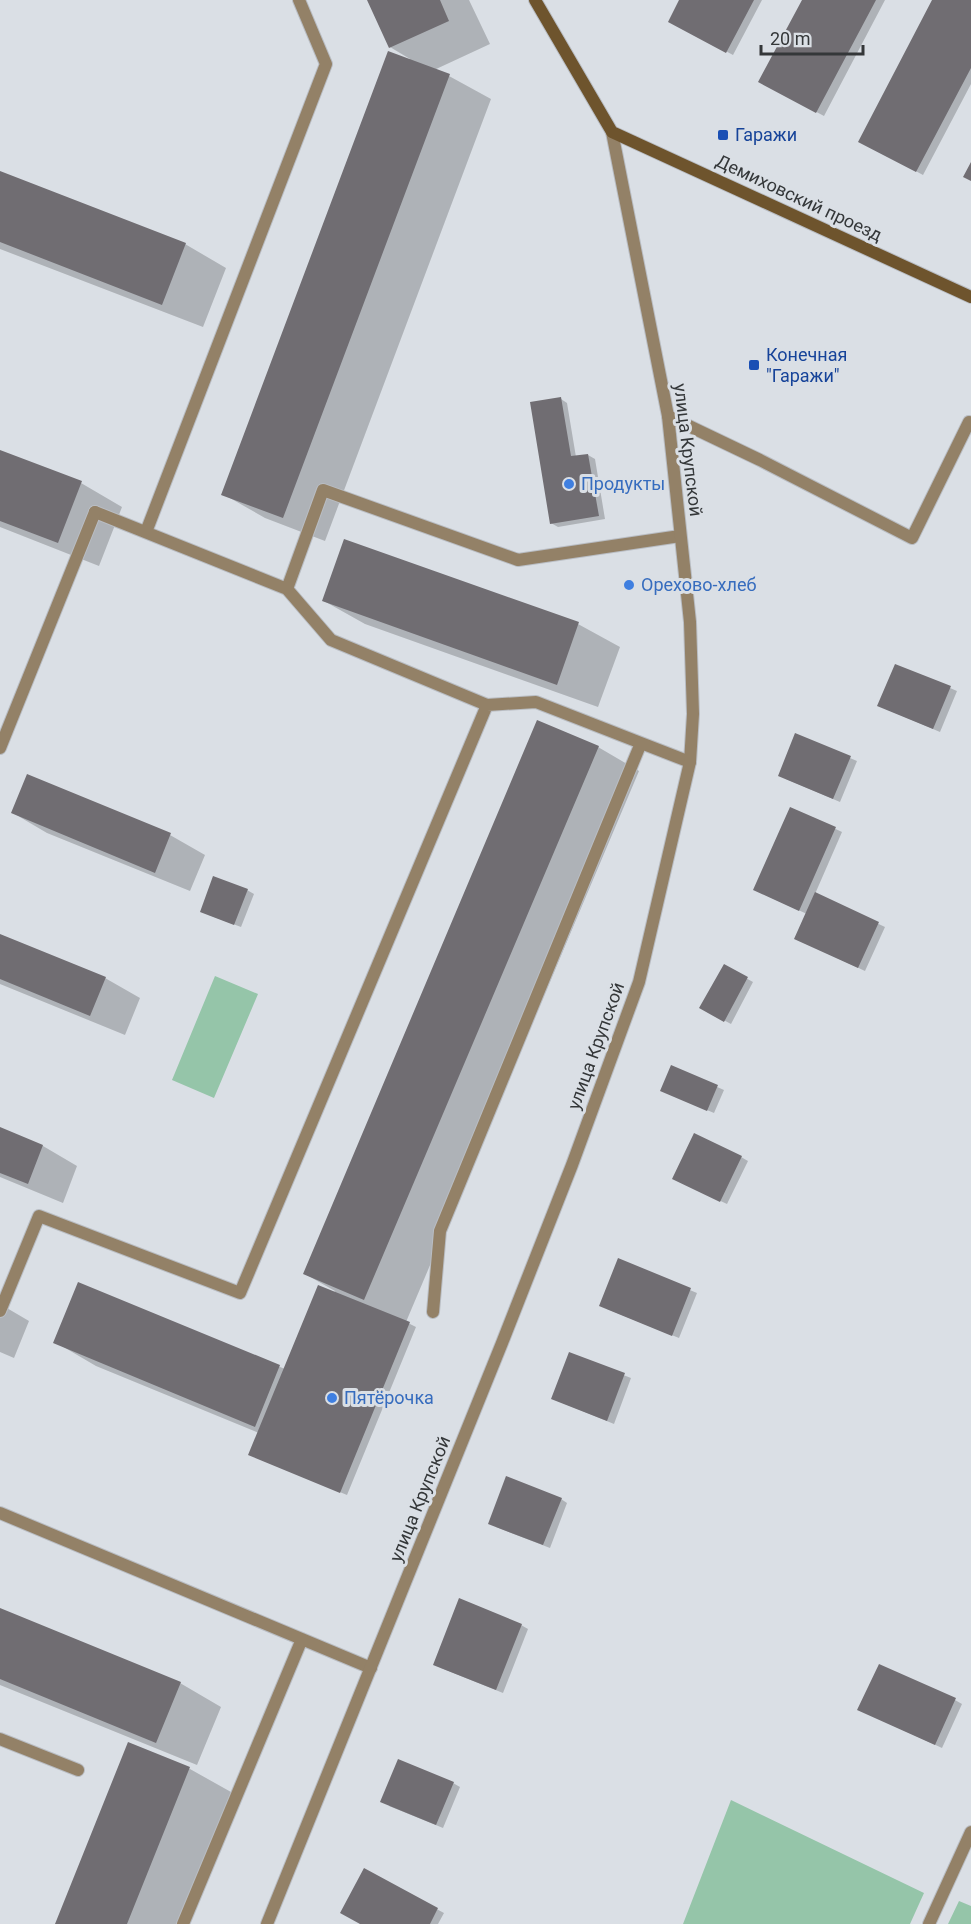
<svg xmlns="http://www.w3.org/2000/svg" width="971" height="1924" viewBox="0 0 971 1924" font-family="Roboto,sans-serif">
<rect width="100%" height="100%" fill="#dadfe5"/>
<path fill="#95c5a9" d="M215,976L258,994L214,1098L172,1080Z
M731,1800L924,1893L910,1924H683Z
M959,1901L971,1906V1924H948Z"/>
<path fill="#0003" d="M369,0H469L490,44L434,70L449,76L491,99L325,541L265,518L223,494L410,59L390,47Z
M681,0H762L733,55L670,21Z
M803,0H885L824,116L760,82Z
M934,0H971V84L923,175L860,141Z
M0,173L185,244L226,268L203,327L0,249Z
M561,399L567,403L576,457L588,455L595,459L605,519L558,527L551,523Z
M0,451L81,483L122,507L99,566L0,527Z
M345,541L578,624L620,647L598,707L365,624L324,601Z
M950,688L957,691L940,732L879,706Z
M796,735L857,761L840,802L786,779Z
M598,747L639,771L406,1322L416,1327L347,1495L250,1455L259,1433L96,1366L55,1342L79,1284L285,1369L335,1291L305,1274Z
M791,808L842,832L815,894L885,927L865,971L803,942L807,914L761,893Z
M13,813L170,835L205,855L190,891L47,833Z
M247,890L254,894L241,927L209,915Z
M0,935L105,978L140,998L125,1035L0,984Z
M724,966L753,982L731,1024L701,1008Z
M672,1067L724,1090L714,1113L669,1094Z
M0,1128L43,1146L77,1166L63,1203L0,1177Z
M741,1157L748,1161L727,1204L680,1182Z
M618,1260L697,1293L679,1338L607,1309Z
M0,1304L29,1321L14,1358L0,1352Z
M570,1354L631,1378L614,1424L553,1399Z
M561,1499L567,1503L550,1548L496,1527Z
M0,1610L180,1683L221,1707L197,1765L0,1685Z
M521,1625L528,1629L503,1693L441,1668Z
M955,1700L962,1704L942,1748L866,1713Z
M129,1744L190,1769L231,1792L178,1924H57Z
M453,1783L460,1787L443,1828L389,1806Z
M364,1870L444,1913L438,1924H363Z"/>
<path fill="#706d72" d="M367,0H440L449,21L389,48Z
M679,0H754L726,53L668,22Z
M802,0H876L816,113L758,82Z
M932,0H971V68L916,172L858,142Z
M388,51L450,74L283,518L221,495Z
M971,162V181L963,177Z
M0,171L186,243L162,305L0,242Z
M561,397L571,456L588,454L599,516L550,524L530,402Z
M0,450L82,481L58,543L0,521Z
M344,539L579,622L557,685L322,601Z
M895,664L951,686L933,729L877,706Z
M537,720L599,746L364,1300L303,1274Z
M795,733L851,756L833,799L778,776Z
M27,774L171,833L155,873L11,813Z
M790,807L836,827L799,911L753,890Z
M213,876L248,889L234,925L200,912Z
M815,892L879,922L858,968L794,939Z
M0,934L106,977L90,1016L0,979Z
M724,964L748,977L724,1022L699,1008Z
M671,1065L718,1085L707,1111L660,1091Z
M0,1127L43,1145L28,1184L0,1173Z
M694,1133L742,1156L720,1202L672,1179Z
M618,1258L691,1288L672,1336L599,1306Z
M78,1282L280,1365L255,1427L53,1343Z
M318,1285L410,1322L340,1493L248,1455Z
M569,1352L625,1373L607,1421L551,1399Z
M506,1476L562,1498L543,1545L488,1524Z
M459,1598L522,1624L496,1690L433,1665Z
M0,1608L181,1682L156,1743L0,1679Z
M879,1664L956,1698L935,1745L857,1710Z
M128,1742L190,1767L127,1924H55Z
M398,1759L454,1782L436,1825L380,1802Z
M364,1868L438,1908L430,1924H360L340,1913Z"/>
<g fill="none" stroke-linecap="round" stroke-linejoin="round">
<g stroke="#b9bdc3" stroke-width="14">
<path id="lane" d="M668,416L760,460L912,538L969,422
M146,532L326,64L299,0
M287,589L323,490L518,560L680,536
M641,743L690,762
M0,1311L39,1216L240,1293L487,705L331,640L287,589L95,512
M433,1312L440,1231L641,743L536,702L487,705
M0,1513L371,1668
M0,1739L78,1770
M183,1924L302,1639
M929,1924L971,1832"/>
</g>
<g stroke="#b9bdc3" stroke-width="14">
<path id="street" d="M0,748L95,512
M267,1924L502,1343L572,1165L639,982L690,762L693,714L690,622L668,416L612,132"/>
</g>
<g stroke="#b9bdc3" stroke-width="14">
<path id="secondary" d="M535,0L612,132L971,297"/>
</g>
<use href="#lane" stroke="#938167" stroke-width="12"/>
<use href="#street" stroke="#938167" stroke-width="12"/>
<use href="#secondary" stroke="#6e542d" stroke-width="12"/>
</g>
<g fill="#1a4fb4" stroke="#dadfe5" stroke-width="2">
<rect x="717" y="129" width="12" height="12" rx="3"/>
<rect x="748" y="359" width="12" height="12" rx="3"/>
</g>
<g fill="#3f7fe0" stroke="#dadfe5" stroke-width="2">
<circle cx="569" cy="484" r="6"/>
<circle cx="629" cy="585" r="6"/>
<circle cx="332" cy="1398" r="6"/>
</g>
<g text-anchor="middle" stroke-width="6" stroke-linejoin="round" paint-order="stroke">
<g font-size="18" fill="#164399" stroke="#dadfe5" text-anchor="start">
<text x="735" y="141">Гаражи</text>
<text x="766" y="361">Конечная<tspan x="766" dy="21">"Гаражи"</tspan></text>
</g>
<g font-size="18" fill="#343739" stroke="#dadfe5">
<text transform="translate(799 198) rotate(25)" y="6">Демиховский проезд</text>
<text transform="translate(688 450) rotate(83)" y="6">улица Крупской</text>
<text transform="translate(596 1046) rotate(-70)" y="6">улица Крупской</text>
<text transform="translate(420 1499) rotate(-68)" y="6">улица Крупской</text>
</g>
<g font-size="18" fill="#366cbe" stroke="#dadfe5" text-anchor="start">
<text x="581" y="490">Продукты</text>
<text x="641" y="591">Орехово-хлеб</text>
<text x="344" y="1404">Пятёрочка</text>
</g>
</g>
<path d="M761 45v9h102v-9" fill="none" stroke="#343739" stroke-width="3"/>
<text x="770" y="45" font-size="18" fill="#343739" stroke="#dadfe5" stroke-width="4.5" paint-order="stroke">20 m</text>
</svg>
